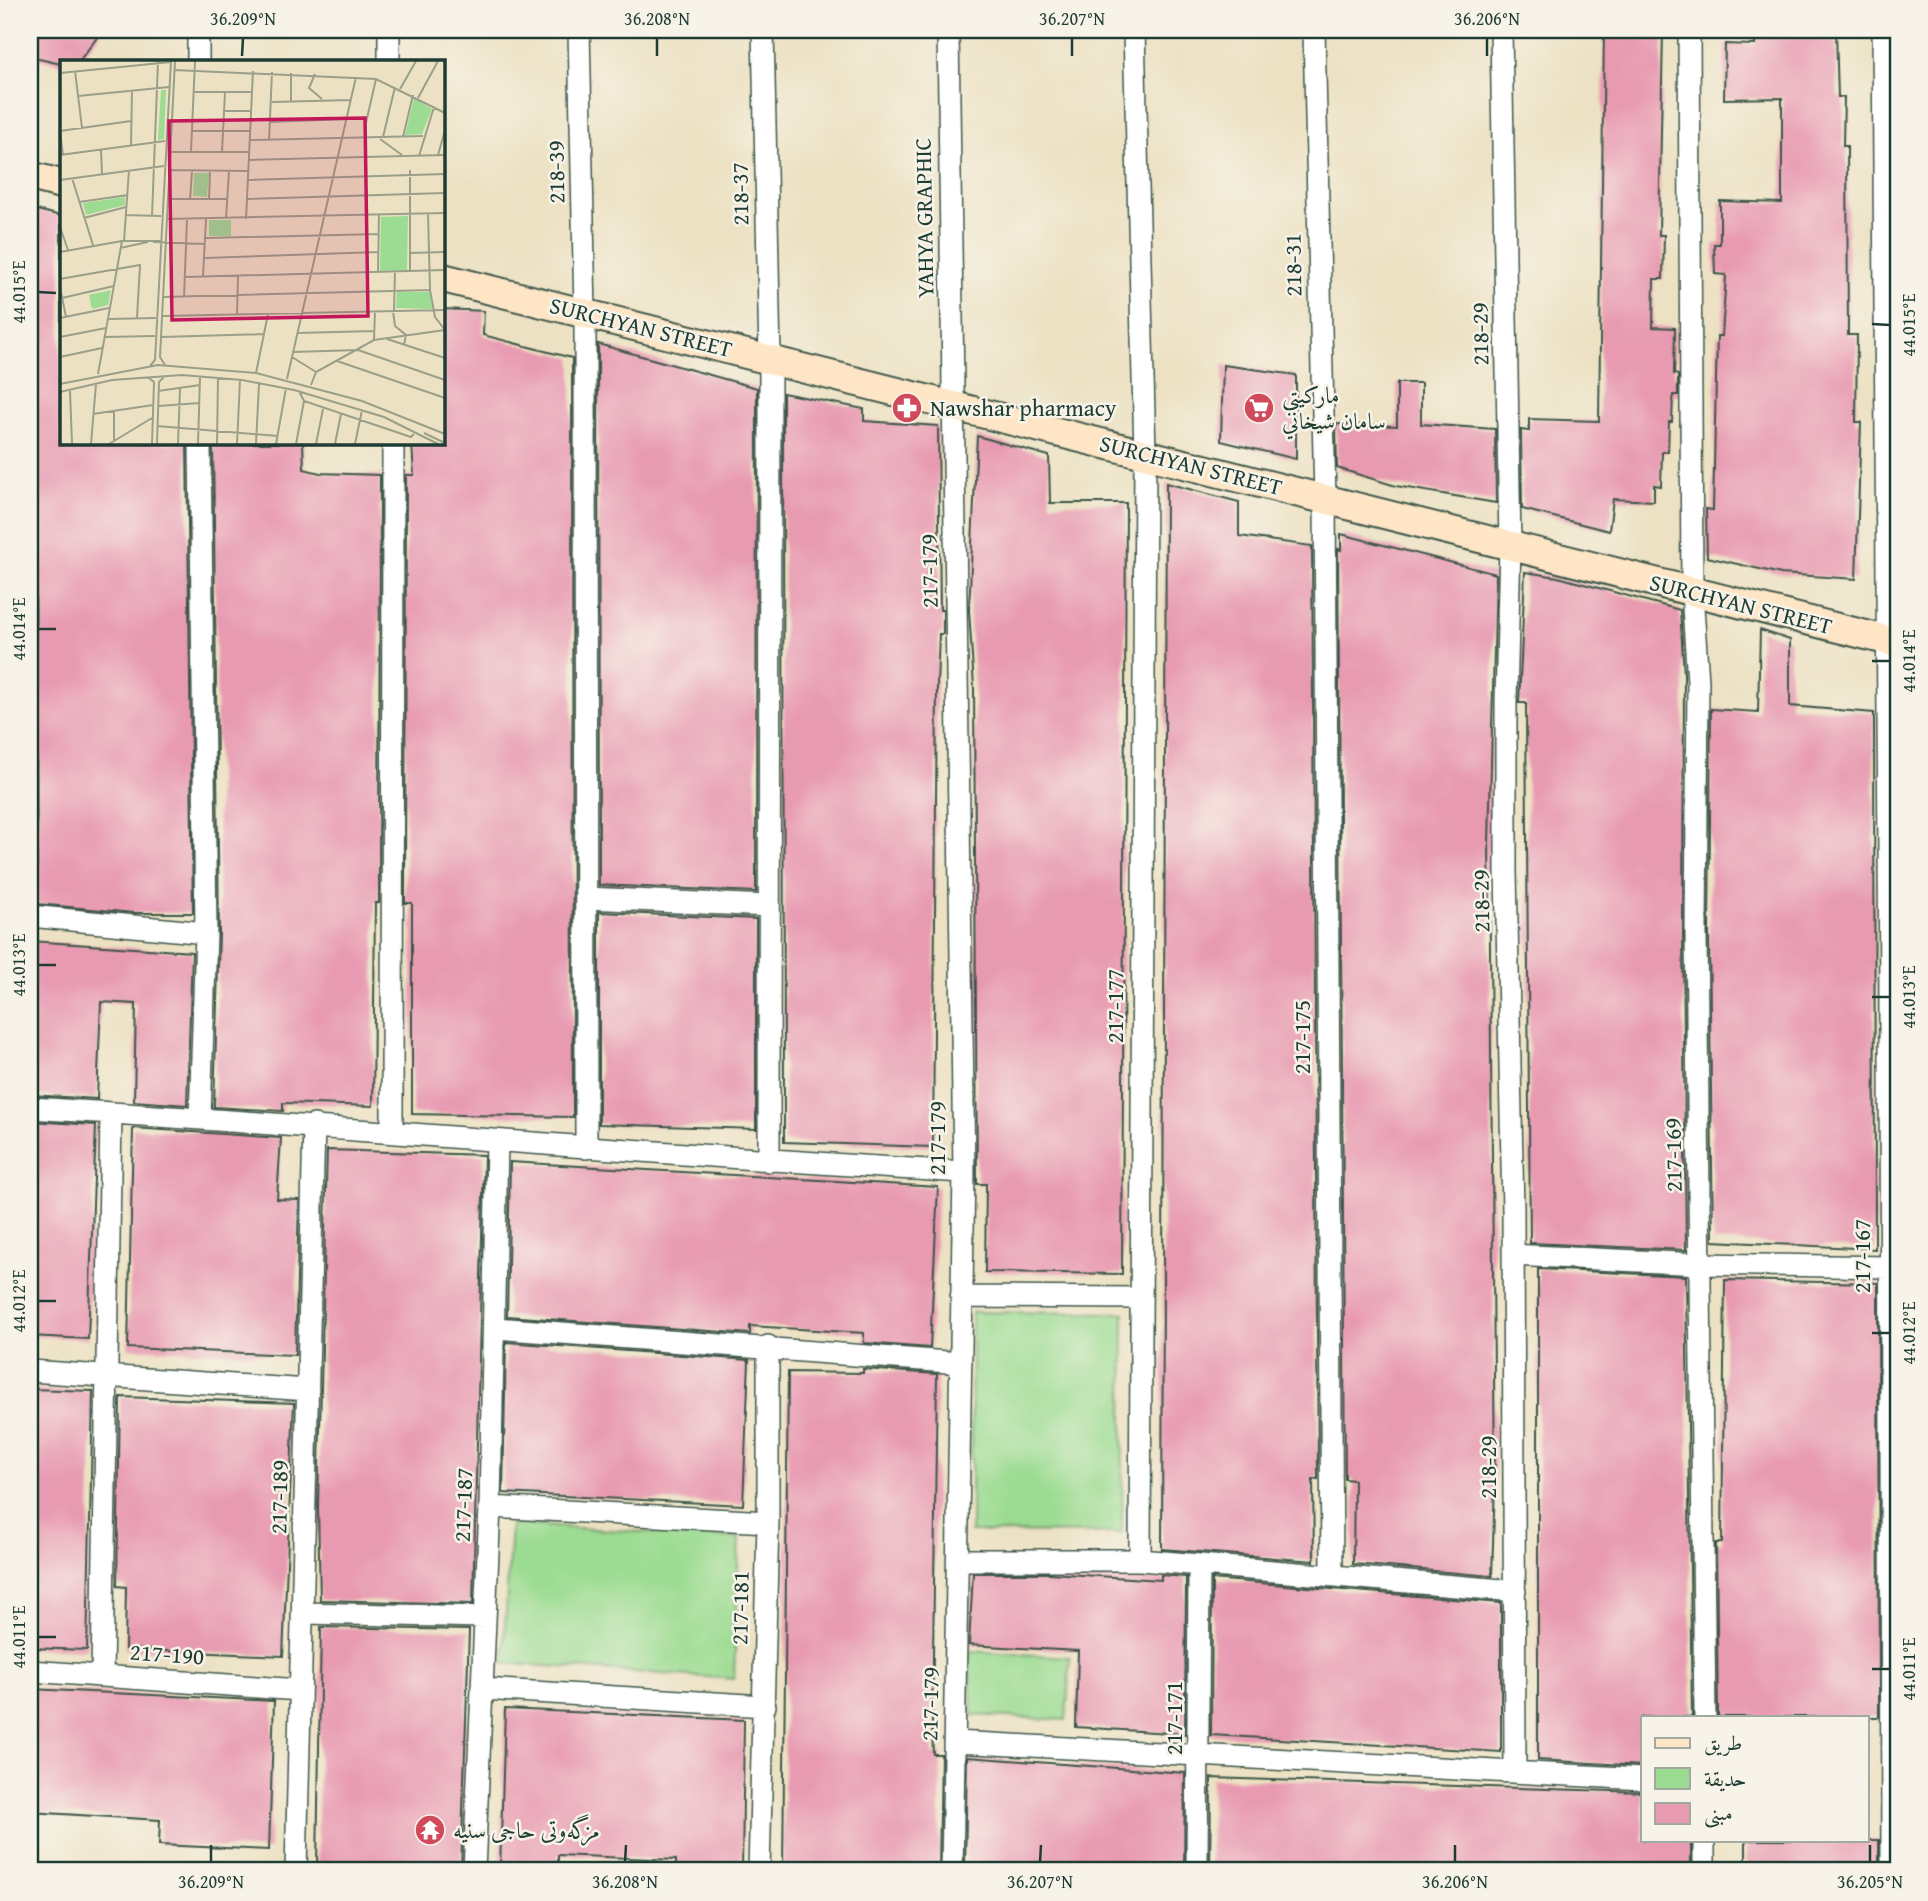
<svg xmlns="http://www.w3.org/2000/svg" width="1928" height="1901" viewBox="0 0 1928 1901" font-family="'Gentium Book Plus',Amiri,serif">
<rect width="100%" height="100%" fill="#f7f3e8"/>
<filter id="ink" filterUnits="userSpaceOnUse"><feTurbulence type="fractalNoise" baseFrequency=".0143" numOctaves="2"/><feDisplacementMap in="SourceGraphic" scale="14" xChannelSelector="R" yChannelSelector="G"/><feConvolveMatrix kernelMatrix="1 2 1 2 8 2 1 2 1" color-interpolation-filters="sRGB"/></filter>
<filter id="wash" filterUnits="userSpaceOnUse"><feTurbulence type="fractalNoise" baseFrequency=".00686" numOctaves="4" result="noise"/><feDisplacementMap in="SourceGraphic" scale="28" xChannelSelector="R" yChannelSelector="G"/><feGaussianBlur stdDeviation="1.57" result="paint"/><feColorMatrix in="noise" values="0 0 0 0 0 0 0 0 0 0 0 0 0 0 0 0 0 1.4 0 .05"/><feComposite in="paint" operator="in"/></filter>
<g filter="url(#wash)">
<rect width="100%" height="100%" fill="#ece1c2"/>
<path fill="#9cdc92" stroke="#5e8c63" stroke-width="2" d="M972,1312L1124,1313L1122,1533L971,1532Z
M511,1524L739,1538L734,1679L503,1663Z
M969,1651L1070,1657L1066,1720L972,1715Z"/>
<g id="blocks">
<path fill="#e89ab1" d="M30,30H103L79,61H61V64L30,57Z
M1604,30H1663L1659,235H1664L1663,279H1654L1653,327L1675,328L1674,374L1678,375V395H1673L1672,422H1669L1668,452H1662L1661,486L1654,485V501L1613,499L1609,531L1522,509L1521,430L1529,431V419L1599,421Z
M1755,30H1836L1838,97H1844L1843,146H1847L1848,335H1857L1856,422H1861L1856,579L1781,574L1707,557L1706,509L1713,510L1717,336H1722L1726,275L1715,274L1714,244H1720V201L1782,203V98L1724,99L1725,44L1755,45Z
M33,209L61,216V443H187L193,913H134L37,904Z
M443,309L484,311L483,335L572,358L573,1117L412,1114V903H405L406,475H414L412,443H443Z
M598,344L757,388L756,892L599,885Z
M1223,365L1296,375V459L1221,441Z
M1397,383H1421V424L1495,429L1496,503L1396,486L1337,468L1336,424L1397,426Z
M783,393L864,409V421L938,426L940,610H943V634H939L937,686L933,1147L784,1142Z
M977,436L1049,456L1050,503H1126L1122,1274L985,1272L986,1184H977L974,687L969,610Z
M213,443H303L304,469L320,473L380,475L379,903H375L373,1106L283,1103V1111L214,1107L219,933Z
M1166,483L1239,502V536L1312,546L1318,1479H1313L1314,1561L1162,1549Z
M1341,534L1496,574L1489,842L1495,1481L1492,1576L1353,1564L1354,1480L1345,1479L1338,549L1341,550Z
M1525,572L1558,577L1680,610L1684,675L1683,933L1686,1250L1530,1243L1526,703H1519Z
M1760,630L1790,640V706L1874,713L1875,1249L1713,1241L1709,933L1711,709L1758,712Z
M599,912L756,919V1129L599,1124Z
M30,941L192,952L187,1105L134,1101L136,1004L101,1002L97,1099L30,1095Z
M30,1121L96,1125L88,1339L30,1336Z
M133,1128L281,1138L277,1199L299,1200L295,1355L128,1348Z
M327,1150L484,1155L473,1604L320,1600L318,1507Z
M510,1162L938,1187L930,1348L864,1343V1333L750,1326V1334L507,1316Z
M1538,1269L1686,1276L1692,1717H1643V1766L1538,1760Z
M1725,1280L1878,1283L1879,1717H1718L1716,1543H1722Z
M506,1342L749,1360L743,1505L503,1493Z
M863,1369L937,1374L932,1725L933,1754H941L939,1871H783L788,1372L863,1373Z
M30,1389L93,1391L87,1650L30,1648Z
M120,1397L294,1403L283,1656L125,1649L126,1587L117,1586Z
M973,1573H1049L1161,1580V1575L1186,1577L1185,1734L1076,1727L1078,1651L969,1645Z
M1212,1579L1501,1603V1752L1211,1735Z
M321,1627L469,1630L461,1871H392L317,1866Z
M30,1689L274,1701L269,1850L159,1845L160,1820L30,1812Z
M505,1709L744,1720L742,1871H676V1860L558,1855V1871H500Z
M967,1757L1185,1773L1184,1871H965Z
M1211,1778L1643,1792V1840H1691V1871H1210Z
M1746,1840H1879V1871H1746Z"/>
</g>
</g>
<g filter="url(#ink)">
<use href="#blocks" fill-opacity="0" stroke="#3e5649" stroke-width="2"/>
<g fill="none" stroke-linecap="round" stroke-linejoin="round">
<g stroke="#3e5649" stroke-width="24">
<path id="street" d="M389,30V61
M579,30L585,313L586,1148
M763,30L770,358L769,1161
M948,30L964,1172L952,1871
M1134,30L1145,453L1140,1560
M1314,30L1325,498L1332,1575
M1501,30L1510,545L1506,701V871L1513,1211L1515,1771
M1689,30L1692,592L1698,682L1696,933L1705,1717
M1883,30C1890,644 1891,1257 1892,1871
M198,61V30
M586,898L769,906
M30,916L206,933
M30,1108C341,1126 652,1155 964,1172
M200,1118L206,933L200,443
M392,1131L393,443
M1513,1255L1701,1264L1889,1267
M961,1297L1139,1298
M495,1328L961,1363
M30,1371L308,1390
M490,1507L768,1522
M959,1560H1140L1515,1591
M303,1613L485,1617
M30,1671L300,1690
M102,1676L111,1113
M483,1689L765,1706
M955,1742L1643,1779
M296,1871L314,1125
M474,1871L490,1507L497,1141
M759,1871L768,1522V1346
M1197,1871L1199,1566
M1704,1871V1840"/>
</g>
<g stroke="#3e5649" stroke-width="32">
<path id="secondary" d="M30,176L61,184
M443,278L1898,643"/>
</g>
<use href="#street" stroke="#fff" stroke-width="21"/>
<use href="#secondary" stroke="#fde5c5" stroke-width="28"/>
</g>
</g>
<path fill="none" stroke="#1f3d34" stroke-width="2.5" d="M242,56L243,38M657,56V38M1072,56V38M1487,56V38M38,292L56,293M1872,324L1890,325M38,629H56M1872,661H1890M38,965H56M1872,997H1890M38,1301H56M1872,1333H1890M38,1637H56M1872,1669H1890M211,1862V1845M625,1862L626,1845M1040,1862L1041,1845M1455,1862V1845M1870,1862V1845"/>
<defs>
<g id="pharmacy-disc" transform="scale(1.575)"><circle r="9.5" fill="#d1495b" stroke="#f7f3e8"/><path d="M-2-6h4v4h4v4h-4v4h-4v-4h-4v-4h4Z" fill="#fff"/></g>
<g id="supermarket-disc" transform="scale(1.575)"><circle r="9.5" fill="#d1495b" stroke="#f7f3e8"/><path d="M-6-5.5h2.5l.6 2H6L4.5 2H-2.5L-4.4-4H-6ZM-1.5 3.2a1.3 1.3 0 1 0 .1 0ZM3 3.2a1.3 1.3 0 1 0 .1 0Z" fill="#fff"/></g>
<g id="temple-disc" transform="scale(1.575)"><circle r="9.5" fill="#d1495b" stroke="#f7f3e8"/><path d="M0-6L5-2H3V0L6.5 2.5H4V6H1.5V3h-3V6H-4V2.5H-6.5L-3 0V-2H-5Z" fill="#fff"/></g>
</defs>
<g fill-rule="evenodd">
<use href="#pharmacy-disc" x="907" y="408"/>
<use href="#supermarket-disc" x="1259" y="408"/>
<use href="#temple-disc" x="430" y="1830"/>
</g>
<g text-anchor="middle" stroke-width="5" stroke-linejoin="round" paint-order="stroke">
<g font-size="23" fill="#1f3d34" stroke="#f7f3e8">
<text transform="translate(556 172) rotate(-91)" y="8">218-39</text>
<text transform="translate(740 194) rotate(-91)" y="8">218-37</text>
<text transform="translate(924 218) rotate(-91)" y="8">YAHYA GRAPHIC</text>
<text transform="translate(1293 265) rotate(-91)" y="8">218-31</text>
<text transform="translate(641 327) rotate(14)" y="8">SURCHYAN STREET</text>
<text transform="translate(1480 334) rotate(-91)" y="8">218-29</text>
<text transform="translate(1191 465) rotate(14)" y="8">SURCHYAN STREET</text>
<text transform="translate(929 571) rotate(-91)" y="8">217-179</text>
<text transform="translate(1741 604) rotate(14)" y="8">SURCHYAN STREET</text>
<text transform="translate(1481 901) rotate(-91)" y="8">218-29</text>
<text transform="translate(1115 1006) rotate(-90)" y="8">217-177</text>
<text transform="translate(1302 1037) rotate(-90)" y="8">217-175</text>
<text transform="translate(937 1138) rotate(-90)" y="8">217-179</text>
<text transform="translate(1673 1155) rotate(-91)" y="8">217-169</text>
<text transform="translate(1862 1256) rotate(-90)" y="8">217-167</text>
<text transform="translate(1488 1467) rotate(-90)" y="8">218-29</text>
<text transform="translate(279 1497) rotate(-89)" y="8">217-189</text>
<text transform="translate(463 1505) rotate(-88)" y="8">217-187</text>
<text transform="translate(740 1608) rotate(-89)" y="8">217-181</text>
<text transform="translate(167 1654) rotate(4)" y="8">217-190</text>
<text transform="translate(930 1704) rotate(-89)" y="8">217-179</text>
<text transform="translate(1174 1718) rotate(-90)" y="8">217-171</text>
</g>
<g font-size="23" fill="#1f3d34" stroke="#f7f3e8" text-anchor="start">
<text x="1282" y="403">ماركيتي<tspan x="1282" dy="26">سامان شيخاني</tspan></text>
<text x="930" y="416">Nawshar pharmacy</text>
<text x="453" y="1838">مزگەوتی حاجی سنیە</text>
</g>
</g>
<g transform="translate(60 60)">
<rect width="385" height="385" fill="#ece1c2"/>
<path d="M101,30H106L104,79L98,80ZM354,38L372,49L362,74L345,75ZM134,113H149L147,137L133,136ZM65,137V145L26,155L23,143ZM348,156L347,210L320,211L321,157ZM149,160H171V176H149ZM51,230L48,245L32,249L29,235ZM337,232H370L372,249L336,248Z" fill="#9cdc92"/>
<path fill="none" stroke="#9a9f89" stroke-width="2" d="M114,10L316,19L385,53M15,11L22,68M0,13L111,2M255,14L249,28L262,39M340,29L356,1M134,32H192M18,36L109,27M358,38L378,1M231,41V13M212,42L291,40M164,51H190M210,62L287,59M305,67L316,19M0,71L71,61M0,71L3,95M132,71H190M323,77L335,27M343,77L353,35M320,79L342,95M190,80L363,76M209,81L212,12M71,86L72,30M41,90L42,114M110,92H188M131,92L135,1M162,92L165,32M0,95L105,81M378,95L385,70M359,96L374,47M189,100L385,95M109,110L188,111M12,118L33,185M0,120L104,106M187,120L385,114M108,139H167M186,139L385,133M130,140L132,111M149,140L150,111M19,142L68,135M368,153L370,230L375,257L385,270M66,155L101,156M92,156L98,1M24,158L66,147M107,159L385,153M166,159L169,111M186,159L193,11M0,167L8,190M146,178L319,174M64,181L69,110M93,182L145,184M60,188L88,182M0,192L62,181H102M350,193L385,192M145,198L318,192M350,211V110M318,212L319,155M125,217L385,210M143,217L146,159M0,219L80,205L77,258M0,227L6,257M103,237L370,230M124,237L127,159M2,238L54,226M333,251L335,266L346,275L344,285M334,251L335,211M177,255L178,216M102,256L385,250M0,258L49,248M48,259L96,258M237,273L314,271M0,277L46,268M45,277L95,276M101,277L204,274M327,279L385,298M314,280L315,251M233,292L298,290L385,320M0,297L42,288M232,297L256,312M277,301L385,338M105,305L100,297L115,1M90,306L95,300L111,1M196,313L208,254M38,314L62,181M89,318L94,322L92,384M227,319L296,17M0,324L98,305L196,313L302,341L385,374M251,325L256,312L314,280L385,270M10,331L12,384M98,331L140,325M239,331L244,341L351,377L354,374M0,332L52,320L122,315L182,320L234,330L324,357L378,384M99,346L139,343M33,354L93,345M97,366L218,376M364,373L385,383M54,381V351M31,384L36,324M49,384L92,358M97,384L99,322L104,317M118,384L120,329M138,384L140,317M157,384L158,318M177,384L180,320M196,384L199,324M216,384L226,328M236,384L244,341M256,384L263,349M275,384L281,354M295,384L302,350"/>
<path fill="#c2185b" fill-opacity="0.15" stroke="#c2185b" stroke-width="3.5" d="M305,58L308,256L112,260L109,61Z"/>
<rect width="385" height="385" fill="none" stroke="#1f3d34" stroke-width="3.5"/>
</g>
<rect width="1928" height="1901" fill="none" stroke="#f7f3e8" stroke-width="77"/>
<rect x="1641" y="1716" width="228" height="126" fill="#f7f3e8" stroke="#a1aaa0" stroke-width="2"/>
<rect x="1655" y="1738" width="35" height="10" fill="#fde5c5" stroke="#a1aaa0" stroke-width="2"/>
<text x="1704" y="1750" font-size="21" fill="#1f3d34">طريق</text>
<rect x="1655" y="1768" width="35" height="21" fill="#9cdc92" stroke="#a1aaa0" stroke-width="2"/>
<text x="1704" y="1786" font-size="21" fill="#1f3d34">حديقة</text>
<rect x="1655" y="1803" width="35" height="21" fill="#e89ab1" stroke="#a1aaa0" stroke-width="2"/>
<text x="1704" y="1820" font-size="21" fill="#1f3d34">مبنى</text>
<rect x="38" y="38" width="1852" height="1824" fill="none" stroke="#1f3d34" stroke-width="2.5"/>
<g font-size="18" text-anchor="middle" fill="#1f3d34">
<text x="243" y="25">36.209°N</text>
<text x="657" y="25">36.208°N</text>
<text x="1072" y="25">36.207°N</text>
<text x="1487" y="25">36.206°N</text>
<text transform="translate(19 292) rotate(-90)" y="6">44.015°E</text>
<text transform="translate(1909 325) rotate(-90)" y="6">44.015°E</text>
<text transform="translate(19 629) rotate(-90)" y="6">44.014°E</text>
<text transform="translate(1909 661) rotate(-90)" y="6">44.014°E</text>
<text transform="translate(19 965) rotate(-90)" y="6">44.013°E</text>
<text transform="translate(1909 997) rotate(-90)" y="6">44.013°E</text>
<text transform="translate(19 1301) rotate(-90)" y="6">44.012°E</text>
<text transform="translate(1909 1333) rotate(-90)" y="6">44.012°E</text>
<text transform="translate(19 1637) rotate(-90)" y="6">44.011°E</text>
<text transform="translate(1909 1669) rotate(-90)" y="6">44.011°E</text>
<text x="211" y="1888">36.209°N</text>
<text x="625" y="1888">36.208°N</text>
<text x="1040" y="1888">36.207°N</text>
<text x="1455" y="1888">36.206°N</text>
<text x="1870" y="1888">36.205°N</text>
</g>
</svg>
